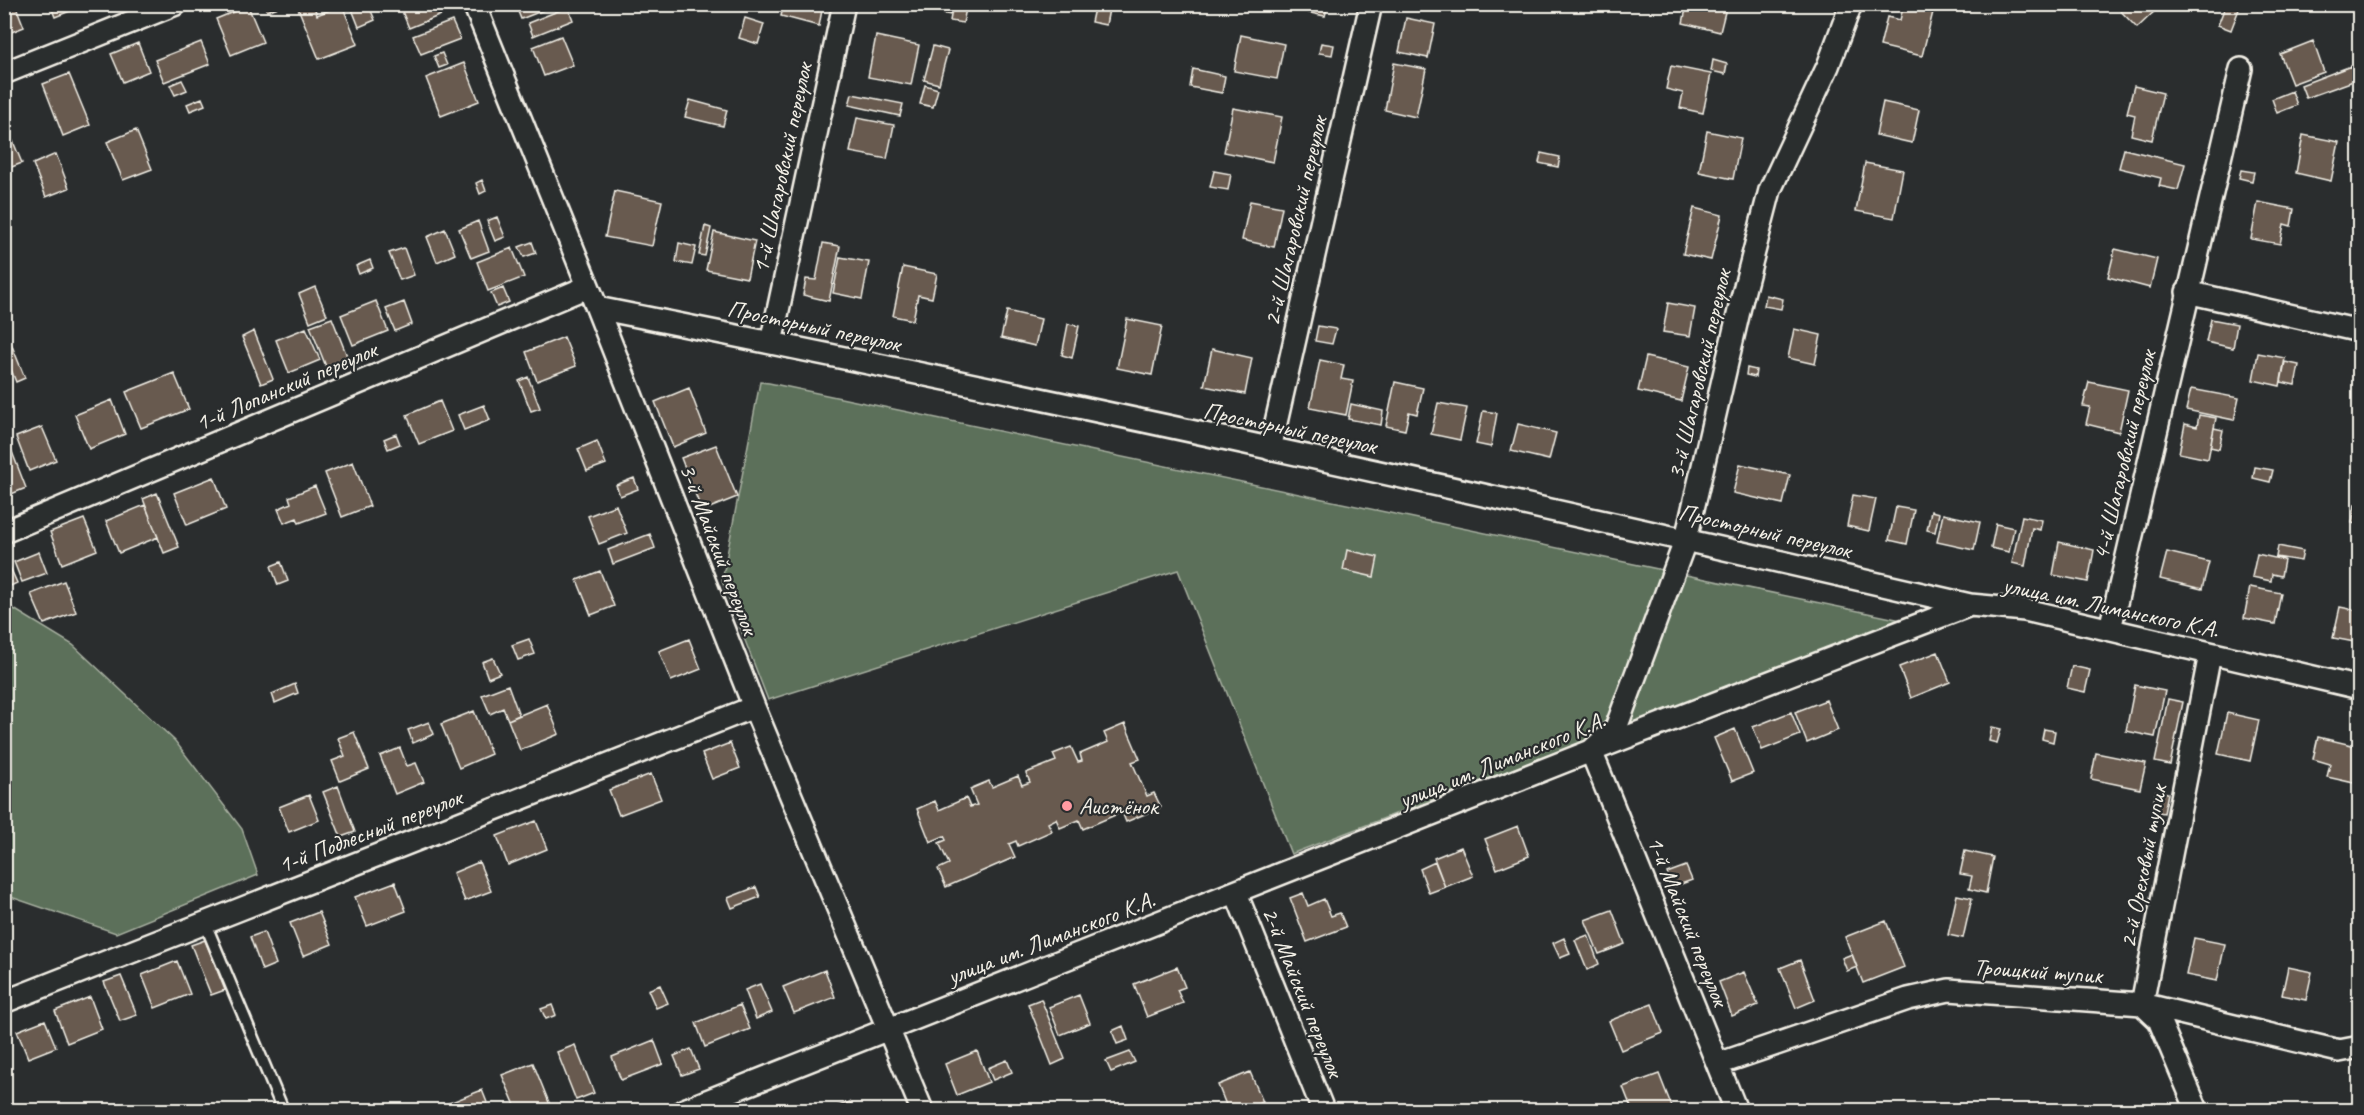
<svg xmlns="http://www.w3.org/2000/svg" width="2364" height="1115" viewBox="0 0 2364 1115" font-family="Caveat,sans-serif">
<rect width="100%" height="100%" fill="#2a2d2e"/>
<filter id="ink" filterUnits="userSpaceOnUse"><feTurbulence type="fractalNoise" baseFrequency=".0167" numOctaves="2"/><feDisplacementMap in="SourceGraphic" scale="12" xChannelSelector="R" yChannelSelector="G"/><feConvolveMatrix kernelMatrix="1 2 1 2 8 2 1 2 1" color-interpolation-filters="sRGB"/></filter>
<g filter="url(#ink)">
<path fill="#5b705a" stroke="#a8b0a1" stroke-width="1.5" d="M760,382L769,383L1901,620L1291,854L1178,570L768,700L722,581Z
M4,603L73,645L175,741L242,829L258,875L116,933L5,895Z"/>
<path fill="#685a4f" stroke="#f4f1e8" stroke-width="1.5" d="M4,4H15L24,27L4,35Z
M50,4H87L55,17Z
M105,4H123L107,11Z
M264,4H280L281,6L267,11Z
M307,4H313L317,15L342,5L358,44L319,59L298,8Z
M350,4H368L375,20L359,27Z
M399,4H437L441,15L409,28Z
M515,4H553L554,6L521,19Z
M784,4H799L822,10L819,26L781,16Z
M918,4H953L951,15L917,8Z
M953,4H967L963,23L950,21Z
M1095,4H1110L1106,25L1091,22Z
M1288,4H1328L1325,16L1287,8Z
M1687,4H1727L1720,32L1683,23Z
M1904,4H1921L1934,8L1922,56L1880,46L1887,17L1900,20Z
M2114,4H2158L2160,6L2137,28Z
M2226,4H2241L2231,30L2218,25Z
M248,6L263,42L231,55L216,19Z
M568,7L573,20L533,36L528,23Z
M745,18L764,24L758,44L739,38Z
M1406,18L1435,24L1428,58L1399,52Z
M452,21L460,39L421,54L413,36Z
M1241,35L1284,44L1277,79L1234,71Z
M561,36L573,65L544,76L533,47Z
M876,36L919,45L911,85L868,77Z
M2313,41L2324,72L2292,84L2280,54Z
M201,42L210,64L164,82L155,60Z
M138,43L149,71L123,82L111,54Z
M1321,43L1334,45L1332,55L1319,53Z
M933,46L948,50L939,84L924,80Z
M442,53L447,65L439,68L434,56Z
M1713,60L1727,64L1725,74L1711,71Z
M464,63L479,101L441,116L426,78Z
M1394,63L1426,69L1416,117L1385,110Z
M1671,66L1711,74L1703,113L1680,108L1683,93L1666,89Z
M2351,66L2356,80L2306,98L2301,85Z
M1193,69L1225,76L1222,93L1190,87Z
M69,74L90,125L63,136L43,84Z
M182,80L187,90L175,95L170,85Z
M925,85L938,89L933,107L920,104Z
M2134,86L2163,93L2152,140L2131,135L2135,115L2127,113Z
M2292,91L2297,105L2277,113L2272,99Z
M852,94L903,104L900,116L849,105Z
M202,98L205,105L190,111L187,104Z
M690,100L727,110L723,126L685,117Z
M1883,102L1919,110L1912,143L1876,135Z
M1233,108L1282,117L1273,162L1224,152Z
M857,118L894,125L887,159L850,152Z
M136,130L152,169L123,180L107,142Z
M1707,131L1741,138L1733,179L1699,172Z
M2303,135L2339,142L2331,181L2296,173Z
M12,139L22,163L4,170V142Z
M2124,149L2185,164L2178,190L2159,186L2161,178L2119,168Z
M1541,153L1560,157L1558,167L1539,163Z
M56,154L69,188L46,197L33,164Z
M1865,163L1903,170L1894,218L1856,211Z
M2241,170L2254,172L2252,181L2239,178Z
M1214,171L1231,174L1228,190L1210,187Z
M482,180L486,191L480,194L476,183Z
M615,191L662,201L652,246L605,237Z
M1250,201L1282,207L1274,247L1242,240Z
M2258,202L2294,209L2291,226L2284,224L2280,244L2251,239Z
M1694,208L1722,215L1711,260L1683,254Z
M497,217L505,237L495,241L487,221Z
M478,221L489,251L471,258L459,229Z
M705,226L711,228L705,256L699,255Z
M445,229L455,254L437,262L427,237Z
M714,232L755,241L747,278L706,270Z
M532,242L536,253L524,257L519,247Z
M679,243L696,247L692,265L676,262Z
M823,243L840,246L829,301L803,295L806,279L816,280Z
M404,248L414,275L400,280L389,253Z
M512,248L524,277L488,291L477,262Z
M2115,249L2157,259L2150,288L2108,277Z
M840,257L869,262L862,299L833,293Z
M370,260L373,268L359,274L356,266Z
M903,267L937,274L932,298L918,295L913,320L893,316Z
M315,287L327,315L310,322L299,294Z
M503,288L509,302L497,307L491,293Z
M1766,295L1783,299L1781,309L1764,306Z
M376,301L388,331L353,345L341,315Z
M404,302L412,324L395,331L386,309Z
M1668,303L1695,308L1690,336L1663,332Z
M1007,311L1041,319L1035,346L1001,338Z
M332,318L349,361L327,369L310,326Z
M1127,319L1162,326L1152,375L1117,368Z
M2211,319L2237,324L2233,348L2206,342Z
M1068,324L1079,326L1072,358L1062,355Z
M1318,326L1336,329L1332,344L1315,341Z
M306,328L320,360L289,373L276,340Z
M1794,329L1821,335L1815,364L1788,358Z
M254,331L273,379L261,384L242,337Z
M564,337L576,366L537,381L526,352Z
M10,341L25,378L16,382L4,352V343Z
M1212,349L1252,358L1245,394L1204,386Z
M2258,353L2285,358L2280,386L2253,380Z
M1646,357L1689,367L1681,401L1638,391Z
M1320,360L1344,365L1341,379L1353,381L1346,415L1310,408Z
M2285,362L2299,365L2295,385L2281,382Z
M1747,368L1756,370L1755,377L1746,375Z
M174,373L189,409L141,428L126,392Z
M528,377L540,408L531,411L519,381Z
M1395,382L1423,388L1417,414L1409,412L1405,430L1386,426Z
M2089,382L2128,390L2119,432L2086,424L2090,407L2083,406Z
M689,388L706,433L673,447L655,402Z
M2191,389L2239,398L2234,420L2186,410Z
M112,400L125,434L89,449L75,415Z
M440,401L452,431L419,444L407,415Z
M1438,403L1467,408L1460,440L1431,434Z
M1351,404L1383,411L1381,425L1348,419Z
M484,405L490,420L464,430L458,415Z
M1483,411L1497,413L1491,447L1476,444Z
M2199,415L2216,418L2208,459L2179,453L2185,424L2197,427Z
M1518,424L1556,433L1549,460L1511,451Z
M42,427L56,460L29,471L16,437Z
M2214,428L2223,430L2219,449L2210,447Z
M396,434L400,444L388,449L384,439Z
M597,441L606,464L587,471L578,449Z
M9,444L26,488L4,497V445Z
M716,445L737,497L702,511L681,458Z
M353,462L370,506L342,517L325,473Z
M1740,464L1790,475L1783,504L1733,493Z
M2255,467L2273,470L2270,482L2253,478Z
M214,477L226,509L187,525L174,493Z
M634,478L638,489L620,496L616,485Z
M315,486L326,513L299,523L297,518L284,523L278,509L291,503L289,497Z
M157,493L179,547L164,553L143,499Z
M1853,495L1876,499L1869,531L1847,526Z
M145,505L158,537L119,553L106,521Z
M616,505L627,533L599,544L588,516Z
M2355,505L2360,506V525L2352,523Z
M1896,507L1914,510L1907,544L1889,540Z
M1931,511L1939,513L1935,532L1927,530Z
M1943,514L1980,522L1974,550L1937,542Z
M2022,516L2042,520L2040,530L2032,528L2025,566L2012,563Z
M84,519L97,550L62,564L50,532Z
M1996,524L2014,528L2009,552L1991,548Z
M650,534L655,548L613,564L608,550Z
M2059,542L2094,550L2088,582L2053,575Z
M2278,546L2303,551L2301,561L2276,557Z
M1347,550L1378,557L1374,577L1343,570Z
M39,552L47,573L22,582L14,562Z
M2167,552L2209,562L2202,589L2160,579Z
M4,554L17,583L4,589Z
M2257,554L2284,560L2281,576L2272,574L2271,581L2252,577Z
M281,562L288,581L278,585L271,566Z
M600,571L614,606L591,615L577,580Z
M64,581L76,612L44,624L31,594Z
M2250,587L2281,593L2275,624L2244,618Z
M2340,607L2360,611V643L2333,638Z
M529,639L535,654L518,660L512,645Z
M689,639L701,669L671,681L659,651Z
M1938,652L1950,682L1911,698L1899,667Z
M493,658L500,673L488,678L482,662Z
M2072,666L2090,670L2085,692L2067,688Z
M295,684L298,693L275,703L272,694Z
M508,685L519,715L508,720L503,708L490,714L482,695Z
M2135,685L2165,691L2155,737L2126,731Z
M2168,699L2183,702L2170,765L2155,762Z
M1826,700L1838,730L1807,743L1795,712Z
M547,704L559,734L520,750L508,720Z
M474,711L491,754L459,768L441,724Z
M1791,712L1800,735L1762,750L1753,727Z
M2227,713L2259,720L2250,761L2218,754Z
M429,722L434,734L413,743L408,730Z
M1125,724L1140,759L1132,762L1147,796L1154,793L1161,807L1126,822L1122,812L1083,829L1079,820L1060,828L1056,819L1048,823L1052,831L1018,846L1016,841L1009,844L1015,857L946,887L938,869L949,864L939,843L946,840L944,836L930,842L917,809L935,801L939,810L966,798L970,807L977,805L970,789L989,781L992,787L1018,776L1022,785L1030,782L1026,773L1056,761L1053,754L1071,747L1078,762L1082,761L1080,754L1108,742L1104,733Z
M1992,727L2001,729L1997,743L1989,741Z
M1735,729L1753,773L1732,781L1714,738Z
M2044,729L2055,731L2053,742L2042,739Z
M354,732L369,769L340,781L332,761L345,756L338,738Z
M2318,737L2360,747V759L2354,783L2327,777L2330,764L2313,759Z
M730,743L740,768L712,779L702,754Z
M400,748L407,766L416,763L424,782L395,794L380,756Z
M2096,753L2146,763L2140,789L2091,779Z
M651,774L661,799L619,815L609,790Z
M338,786L355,832L341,837L323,792Z
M2156,791L2168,793L2164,813L2152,811Z
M309,795L319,820L289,832L279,807Z
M536,821L547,849L508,865L497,836Z
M1518,826L1529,856L1497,869L1485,839Z
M1461,847L1473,876L1445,887L1434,858Z
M1965,851L1993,857L1986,893L1969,889L1972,876L1960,874Z
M479,862L491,891L465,901L453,873Z
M1435,862L1445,887L1429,893L1420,869Z
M1686,866L1692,880L1673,887L1667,873Z
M395,882L406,911L367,926L355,897Z
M756,887L760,897L732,908L728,898Z
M1303,893L1308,906L1324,899L1331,916L1340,913L1346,927L1307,942L1290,898Z
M1957,895L1972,898L1963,938L1948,935Z
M1612,910L1625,944L1599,954L1585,920Z
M319,912L332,944L303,956L290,923Z
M1886,921L1904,967L1863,983L1845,937Z
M264,932L276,964L262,970L250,937Z
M1588,935L1599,964L1587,970L1575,940Z
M1564,938L1570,954L1560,958L1553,943Z
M2194,938L2225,944L2217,981L2186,975Z
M205,940L225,990L211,995L191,945Z
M1852,954L1857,967L1847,971L1842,958Z
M1800,960L1815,1000L1796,1008L1780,968Z
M177,961L190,994L155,1008L142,975Z
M1177,967L1185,987L1177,990L1183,1003L1147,1017L1134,984Z
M2288,967L2312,972L2306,1000L2282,995Z
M825,970L835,997L794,1013L783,987Z
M1744,972L1758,1005L1732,1016L1719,982Z
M121,976L137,1015L120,1021L104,982Z
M760,984L772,1012L756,1019L745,990Z
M660,985L668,1003L656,1008L648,990Z
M1079,995L1090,1023L1060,1035L1049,1007Z
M90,997L102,1029L67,1043L55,1011Z
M1041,999L1065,1059L1052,1065L1028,1004Z
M1652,1004L1663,1033L1621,1050L1609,1021Z
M552,1005L556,1015L546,1019L541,1009Z
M740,1005L750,1029L705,1047L696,1023Z
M45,1020L56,1047L28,1058L17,1031Z
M1123,1026L1128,1040L1117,1044L1112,1031Z
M654,1040L663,1064L621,1080L612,1057Z
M575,1045L594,1093L576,1100L557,1052Z
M691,1049L699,1069L682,1075L674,1056Z
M977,1051L989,1082L957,1095L945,1064Z
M1130,1052L1135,1062L1111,1072L1106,1061Z
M1007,1060L1012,1072L993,1080L988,1068Z
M533,1063L552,1110H517L502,1075Z
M1250,1072L1263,1102L1241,1110H1228L1218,1085Z
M1659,1074L1672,1107L1663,1110H1632L1623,1087Z
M482,1090L490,1110H441L439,1107Z
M850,1102L854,1110H828Z"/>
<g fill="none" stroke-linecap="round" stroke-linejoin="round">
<g stroke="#f4f1e8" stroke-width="15">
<path id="service" d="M205,923L283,1110"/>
</g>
<g stroke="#f4f1e8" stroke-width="26">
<path id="minor" d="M474,4L597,308L754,707L922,1110
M4,73L176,4
M2187,292L2360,331
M597,308C1056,399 1514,500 1970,605
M771,343L844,4
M1270,449L1371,4
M4,532L587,287
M2110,629L2241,69
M1236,893L1323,1110
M4,1002L754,707
M1718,1064L1908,999L1949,990L2142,1004L2339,1051L2360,1047
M684,1110L1591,751L1970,605L2025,610L2360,688
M1736,1110L1591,751L1616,728L1686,539L1742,298L1770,190L1828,66L1851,4
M2197,1110L2159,1020L2142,1004L2210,654"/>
</g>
<use href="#service" stroke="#2a2d2e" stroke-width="10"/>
<use href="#minor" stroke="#2a2d2e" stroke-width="21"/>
</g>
</g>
<circle fill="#ff9aa2" stroke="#2a2d2e" stroke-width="2" cx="1067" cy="806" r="6"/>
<g text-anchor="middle" stroke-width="4.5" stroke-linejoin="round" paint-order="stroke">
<g font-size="24" fill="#f4f1e8" stroke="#2a2d2e">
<text transform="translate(782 168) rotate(-78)" y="8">1-й Шагаровский переулок</text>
<text transform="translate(1295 221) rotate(-77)" y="8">2-й Шагаровский переулок</text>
<text transform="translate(814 326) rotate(12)" y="8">Просторный переулок</text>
<text transform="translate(1699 374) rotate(-77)" y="8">3-й Шагаровский переулок</text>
<text transform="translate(286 386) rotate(-23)" y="8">1-й Лопанский переулок</text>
<text transform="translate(1290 428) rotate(12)" y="8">Просторный переулок</text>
<text transform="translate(2124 455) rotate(-77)" y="8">4-й Шагаровский переулок</text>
<text transform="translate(1765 531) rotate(13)" y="8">Просторный переулок</text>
<text transform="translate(719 549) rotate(69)" y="8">3-й Майский переулок</text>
<text transform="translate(2111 607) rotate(12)" y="8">улица им. Лиманского К.А.</text>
<text transform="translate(1502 760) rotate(-22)" y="8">улица им. Лиманского К.А.</text>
<text transform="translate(370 831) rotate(-21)" y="8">1-й Подлесный переулок</text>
<text transform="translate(2143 866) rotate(-79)" y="8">2-й Ореховый тупик</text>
<text transform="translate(1688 921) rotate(68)" y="8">1-й Майский переулок</text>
<text transform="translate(1051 938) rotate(-21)" y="8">улица им. Лиманского К.А.</text>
<text transform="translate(2038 971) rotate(4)" y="8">Троицкий тупик</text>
<text transform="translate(1303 992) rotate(68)" y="8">2-й Майский переулок</text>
</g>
<g font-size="24" fill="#f4f1e8" stroke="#2a2d2e" text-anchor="start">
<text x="1079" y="814">Аистёнок</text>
</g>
</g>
<rect width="2364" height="1115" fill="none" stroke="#2a2d2e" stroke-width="24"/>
<rect x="12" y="12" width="2340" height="1091" fill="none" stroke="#f4f1e8" stroke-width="2" filter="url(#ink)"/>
</svg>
